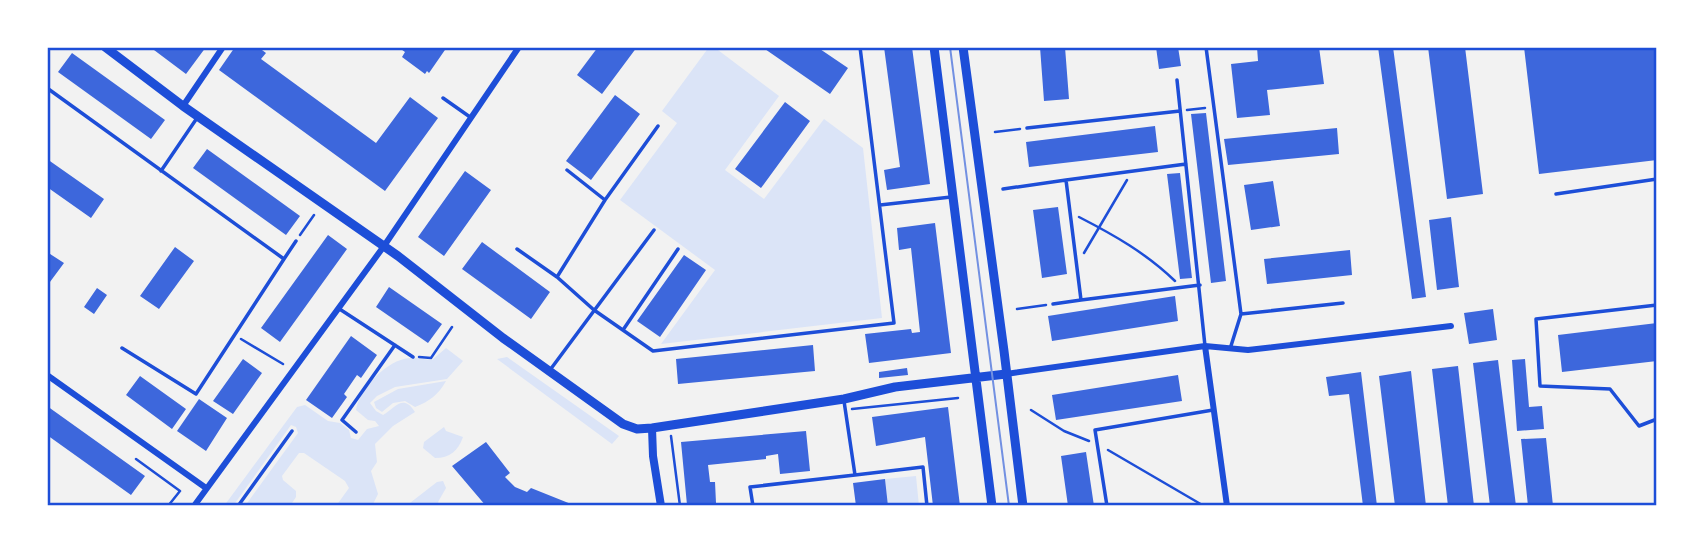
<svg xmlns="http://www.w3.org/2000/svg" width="1704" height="553" viewBox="0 0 1704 553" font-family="Roboto,sans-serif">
<rect width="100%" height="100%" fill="#f2f2f2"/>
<path fill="#dbe4f7" d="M709,47H714L779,96L725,170L764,199L824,119L863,148L882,318L661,344L715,270L620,200L677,123L662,111Z
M446,348L463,361L447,379L395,387L377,396L370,403L376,411L383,415C395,408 403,393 415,412L393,426L375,444L377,462L371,471L378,494L372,506H336L349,488L345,481L304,453H299L282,476L283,480L296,491V497L290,506H245L298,433L296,427L291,425L233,506H224L297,407L305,405L328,421L340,423L349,430L351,438L358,440L367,429L379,426L375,421L368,420L356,410C359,389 388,359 410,358C417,357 424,360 432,360Z
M507,357L619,436L612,444L497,359Z
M446,381C438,395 430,401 415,407L405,401L393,403L382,412L376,408L374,402L398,389Z
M444,427L446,431L463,437C458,451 450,458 435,458L423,448L424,442Z
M916,476L919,506H888L885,479Z
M443,481L446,488L438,502L440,506H406L437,482Z"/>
<path fill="#3d67dc" d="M150,47H206L186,74Z
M235,47H258L266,53L261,59L376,143L410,97L438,118L385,191L219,70Z
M398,47H447L429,73L427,71L425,74L402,57L405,52Z
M598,47H637L602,94L577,75Z
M762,47H817L848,68L830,94Z
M884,47H912L930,184L887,190L884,170L900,167Z
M1040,47H1065L1069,99L1044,101Z
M1156,47H1178L1181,66L1159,69Z
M1257,47H1319L1324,84L1267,90L1270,115L1237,118L1231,64L1258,61Z
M1378,47H1393L1426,297L1412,299Z
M1428,47H1465L1483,194L1447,199Z
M1524,47H1657V160L1539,174Z
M72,53L165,120L151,139L58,72Z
M615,95L640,114L591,180L566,161Z
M785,102L810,121L761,188L735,169Z
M1206,113L1226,281L1211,283L1191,114Z
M1155,126L1158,152L1029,167L1026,142Z
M1337,128L1339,154L1228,165L1224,139Z
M207,149L300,216L286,235L193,168Z
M47,159L104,199L91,218L47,187Z
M465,171L491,190L444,256L418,237Z
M1180,173L1192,278L1180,279L1167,174Z
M1273,181L1280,226L1251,230L1244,185Z
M1058,207L1067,274L1042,278L1033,210Z
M1451,217L1459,287L1437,290L1429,220Z
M935,223L951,353L869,363L865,334L911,329L912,333L920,332L911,248L899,250L897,228Z
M328,235L347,249L280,342L261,328Z
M482,242L550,292L531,319L462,269Z
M175,247L194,261L159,309L140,296Z
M1350,250L1352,275L1267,284L1264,259Z
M47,252L64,263L47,286Z
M684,255L706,270L660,337L637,321Z
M389,287L442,324L428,343L376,307Z
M97,288L107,295L94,314L84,307Z
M1175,296L1178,321L1052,341L1048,316Z
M1493,309L1497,340L1469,344L1464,313Z
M1657,323V361L1562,372L1558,335Z
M351,336L377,355L361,378L357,375L344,394L347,397L332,418L306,400Z
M813,345L815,371L678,384L676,359Z
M243,359L262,373L233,414L213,401Z
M1525,359L1529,407L1542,406L1544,429L1517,431L1512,360Z
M1498,360L1516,506H1490L1473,363Z
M1458,366L1474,506H1448L1432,369Z
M907,368L908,375L879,378V372Z
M1411,371L1426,506H1395L1379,376Z
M1361,372L1377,506H1363L1349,394L1329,396L1326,377Z
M1178,375L1182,401L1056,420L1052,395Z
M140,376L186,409L172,429L126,395Z
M199,399L227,418L206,451L177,431Z
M47,406L145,476L131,495L47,435Z
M948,407L960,506H933L925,437L876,446L872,417Z
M806,431L810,471L780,474L778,454L766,456V459L708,465L710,482H715L716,503L687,505L681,442Z
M1546,438L1553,506H1528L1521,439Z
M486,442L510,473L505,477L515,487L527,492L531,488L576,506H486L452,466Z
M1086,452L1094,506H1068L1061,456Z
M885,479L888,506H856L853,483Z"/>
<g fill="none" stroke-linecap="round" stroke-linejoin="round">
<path stroke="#1d4ed8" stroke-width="2.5" d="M1187,110L1205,108
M995,132L1020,129
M1079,217C1114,235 1146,253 1175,281
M300,235L314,215
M1084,253L1127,180
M1017,309L1046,305
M241,339L283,364
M419,357L431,358L452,327
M852,409L958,398
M1031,410L1064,431L1089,441
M671,436L680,506
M1108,450L1204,506
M136,459L180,491L168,506"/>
<path stroke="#1d4ed8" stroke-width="3.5" d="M1206,47L1241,314L1230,349
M1177,80L1205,346
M47,88L284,259L196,394L122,348
M443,98L470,117
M1027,128L1180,111
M1186,164L1066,180L1081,300L1200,285
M567,170L605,200
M161,171L197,118
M1003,189L1066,180
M1556,194L1657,179
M880,205L951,197
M517,249L557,277L594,310L653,351L894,323L860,47
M284,259L296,241
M557,277L605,200L658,126
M1053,304L1081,300
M1657,305L1536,319L1540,386L1610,389L1639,426L1657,419
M338,308L413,357
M1241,314L1343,303
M623,330L678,249
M550,370L654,230
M844,401L855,475L923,467L927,506
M356,432L342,420L395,345
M238,506L292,431
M753,506L750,487L855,475
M1107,506L1095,430L1213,410"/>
<path stroke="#1d4ed8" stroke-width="6" d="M183,106L223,47
M1205,346L1227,506
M1006,374L1205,346L1248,350L1451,326
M47,375L206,488
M194,506L384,246L519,47"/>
<path stroke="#1d4ed8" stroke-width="8" d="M652,428L653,456L661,506"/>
<path stroke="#1d4ed8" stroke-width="9" d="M105,47L183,106L398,256L503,338L623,424L637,429L652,428L844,399L895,387L1006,374
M934,47L992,506
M963,47L1004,351L1023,506"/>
<path stroke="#7290e2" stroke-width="2" d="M950,47L1009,506"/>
</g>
<rect width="1704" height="553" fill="none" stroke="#ffffff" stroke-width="98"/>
<rect x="49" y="49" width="1606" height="455" fill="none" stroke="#1d4ed8" stroke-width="2.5"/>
</svg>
